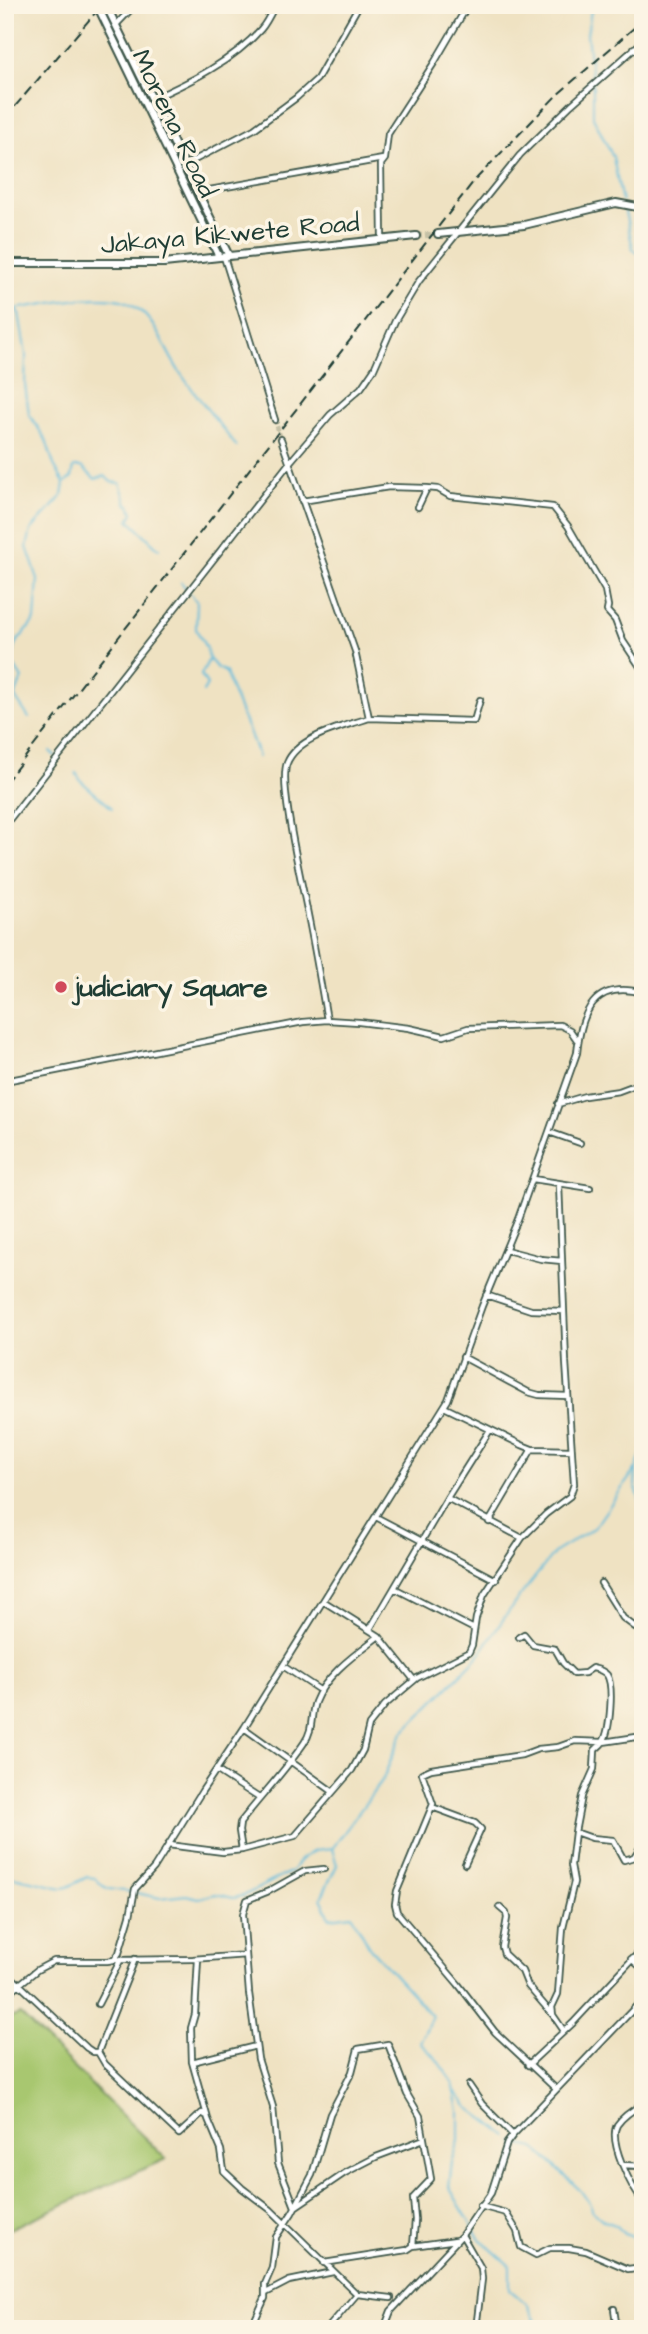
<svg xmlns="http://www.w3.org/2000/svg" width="648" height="2334" viewBox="0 0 648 2334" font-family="'Architects Daughter',sans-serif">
<rect width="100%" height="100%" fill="#fcf5e5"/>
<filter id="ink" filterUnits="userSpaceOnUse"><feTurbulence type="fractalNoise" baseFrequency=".0143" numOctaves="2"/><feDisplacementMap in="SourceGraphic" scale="14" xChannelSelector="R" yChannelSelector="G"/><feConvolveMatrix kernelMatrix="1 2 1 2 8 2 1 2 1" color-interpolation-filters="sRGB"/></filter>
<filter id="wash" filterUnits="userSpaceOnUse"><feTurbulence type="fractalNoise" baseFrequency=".00686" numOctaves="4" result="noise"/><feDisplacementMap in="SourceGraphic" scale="28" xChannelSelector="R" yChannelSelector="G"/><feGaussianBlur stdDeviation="1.57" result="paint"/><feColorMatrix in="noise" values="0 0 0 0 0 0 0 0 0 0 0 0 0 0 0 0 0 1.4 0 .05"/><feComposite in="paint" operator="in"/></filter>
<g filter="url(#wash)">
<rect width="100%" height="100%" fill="#efe2c2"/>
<path fill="#a8c76f" stroke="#648252" stroke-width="2" d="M20,2014L166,2159L5,2231V2020Z"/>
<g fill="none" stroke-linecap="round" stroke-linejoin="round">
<path stroke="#5ebbdc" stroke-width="2" d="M592,5L587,34L593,88V117L613,157L622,202
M624,207L633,249L643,256
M5,302L19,313L26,355L25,385L29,414L46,440L54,465L64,483L62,496L31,530L27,547L38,579L35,620L16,643L12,662L22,678L15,697L29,718
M15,309C42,305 103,291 127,302C156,315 164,351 181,374C199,399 218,423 237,447
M66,482L72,477L74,467H82L95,479L105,476L111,482L120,483L127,504L130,505L133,513L129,520L159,549
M181,582L197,602L196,629L206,648L209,659L201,675L207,685L203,692
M210,660L217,668L226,672C233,702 250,727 258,757
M50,751L55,756
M76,773L81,781L112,808
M636,1470L635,1485L643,1509
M5,1875L62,1888L68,1887L87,1877L95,1878L103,1886L109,1889L132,1892
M137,1893L160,1898L186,1895L199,1898L216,1894L233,1898L243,1896L292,1871L300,1860L314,1851L332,1849
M456,2092L468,2107L507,2136
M513,2142L516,2144L534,2148L545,2157L581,2191L590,2204L591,2210L604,2221L617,2226L624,2234L636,2238L637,2247H643
M540,2329L527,2304L510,2290V2266L479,2238L449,2187L452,2162L459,2141V2110L453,2083L435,2057L420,2043L432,2016L370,1948L352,1915L330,1918L321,1898L337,1865L332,1849L383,1779L402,1733L476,1659L516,1601L555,1552L594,1528L637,1467L643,1450"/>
</g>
</g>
<g filter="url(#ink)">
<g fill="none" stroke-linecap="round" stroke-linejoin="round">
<path stroke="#c5c1a6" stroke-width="4.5" stroke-dasharray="4.5 2" stroke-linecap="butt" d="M275,420L281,439"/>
<path stroke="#c5c1a6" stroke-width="6" stroke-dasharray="6 3" stroke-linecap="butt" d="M416,236L438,234"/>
<g stroke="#3e5649" stroke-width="8">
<path id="street" d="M625,5V6
M116,25L135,5
M634,48L643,56
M152,99C190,82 233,61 261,29C267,22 271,13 275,5
M185,165L254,129L296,98L317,79L359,5
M198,192L383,159
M382,239L381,164L385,159L388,134L434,63L468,5
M224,257L275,420
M281,439L355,651L369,718L474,721L480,700
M427,488L438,489L450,496L553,507L568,526L605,590L608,606L607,611L615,620L623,641L643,671
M302,501L389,487L427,488L418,507
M5,825L290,462L330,415L361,388L374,369L395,321L419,281L520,155L571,105L643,41
M327,1020C321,985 315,950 308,915C303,887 278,784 287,763C298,736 343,727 369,718
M5,1081L303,1022L327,1020L359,1022L409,1028L444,1036L468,1028L560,1025L570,1030L577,1040
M558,1104L585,1096L619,1091L643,1082
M549,1132L580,1143
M533,1179L590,1188
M506,1250L541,1259L562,1261
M486,1295L531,1310L564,1311
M463,1357L528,1392L539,1395L568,1396
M444,1407L522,1445L532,1449L571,1450
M447,1498L522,1538
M376,1517L496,1580
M489,1522L532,1449
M601,1583L623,1618L643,1633
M394,1588L474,1629
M323,1601L379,1636L414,1680
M370,1629L447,1498L490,1430
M519,1637L524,1634L533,1645L555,1649L563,1663L574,1674L585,1673L592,1668C597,1669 603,1670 607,1675C614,1686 610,1731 603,1742C601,1745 598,1747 595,1750L594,1769L582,1796L575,1832L571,1865L574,1882L563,1928L558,1994L552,2007L553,2015L564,2031
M283,1666L321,1691
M244,1728L332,1791
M216,1770L259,1798
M432,1807L475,1823L481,1829L465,1864
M575,1832L592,1838L613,1840L624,1860L634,1857L643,1843
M168,1845L223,1852L242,1850L295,1836L352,1770L363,1750L369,1725L385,1705L417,1678L469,1652L472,1645L476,1618L484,1595L522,1538L546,1514L570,1496L574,1484L566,1362L559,1184
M242,1850L239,1831L240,1823C261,1796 285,1771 304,1743C314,1729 310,1716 315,1702C325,1675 357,1653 379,1636
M499,1907L506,1913L507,1918L502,1947L504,1954L522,1971L528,1986L552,2014
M198,1959L195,2014L191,2028L192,2062L208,2119L221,2150L224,2171L242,2188L271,2210L357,2294
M631,1959L643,1969
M115,1960L193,1959L246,1955
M5,1971L87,2048L93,2052H98L105,2064L179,2134L202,2113L207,2116
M5,1996L37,1970L54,1961H107L114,1960L119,1953L130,1916L135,1889L154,1868L202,1791L244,1728L448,1400L482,1306L518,1219L577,1053C581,1012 594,980 643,993
M98,2004L121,1959
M98,2052L135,1959
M192,2062L256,2046
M528,2065L573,2023L643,1948
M469,2085L482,2104L513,2135
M556,2089L495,2032L458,1984L397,1912L395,1904L397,1891L433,1804L422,1773L431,1769L522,1755L538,1749L558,1747L575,1741L603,1742L643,1736
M643,2104C634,2109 623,2116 617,2125C608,2141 631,2188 643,2201
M623,2165L643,2166
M480,2206L506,2213L517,2231L521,2247L536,2255L550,2248H569L586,2251L628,2269L643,2267
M462,2235L481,2268L482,2279L476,2329
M413,2246L415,2220L413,2198L431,2179L424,2139
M324,2263L407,2250L413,2246L456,2240
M266,2293L289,2281L333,2272
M614,2309L617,2329
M248,2329L254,2322L265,2298V2284L272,2268L276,2237L292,2213L312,2175L330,2114L352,2072L358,2049L388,2044L407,2094L420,2116L424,2139L376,2157L345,2173L295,2207L278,2163L273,2107L258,2059L249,1993L243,1914L247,1900L269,1891L305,1871L324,1869
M327,2329L357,2294L391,2298
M384,2329L391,2311L462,2235L491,2193L507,2143L513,2135L643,1999"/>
</g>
<g stroke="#3e5649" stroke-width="10">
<path id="secondary" d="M97,5L219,257
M106,5L229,256
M438,234L524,225L616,203L643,208
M5,263H164L416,236"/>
</g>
<use href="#street" stroke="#fff" stroke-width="4.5"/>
<use href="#secondary" stroke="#fff" stroke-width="6"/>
<path stroke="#1f3d34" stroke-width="2" stroke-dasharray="10 5" stroke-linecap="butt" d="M5,118L102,5
M5,783L474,181L557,95L643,20"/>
</g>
</g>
<circle fill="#d1495b" stroke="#fcf5e5" stroke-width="2.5" cx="61" cy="987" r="7"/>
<g text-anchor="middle" stroke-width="7" stroke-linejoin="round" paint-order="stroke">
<g font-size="26" fill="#1f3d34" stroke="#fcf5e5">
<text transform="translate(175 123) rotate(64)" y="9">Morena Road</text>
<text transform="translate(230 233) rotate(-5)" y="9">Jakaya Kikwete Road</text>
</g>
<g font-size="26" font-weight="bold" fill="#1f3d34" stroke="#fcf5e5" text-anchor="start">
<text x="75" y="996">judiciary Square</text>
</g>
</g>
<rect width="648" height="2334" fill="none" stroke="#fcf5e5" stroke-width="28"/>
</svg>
